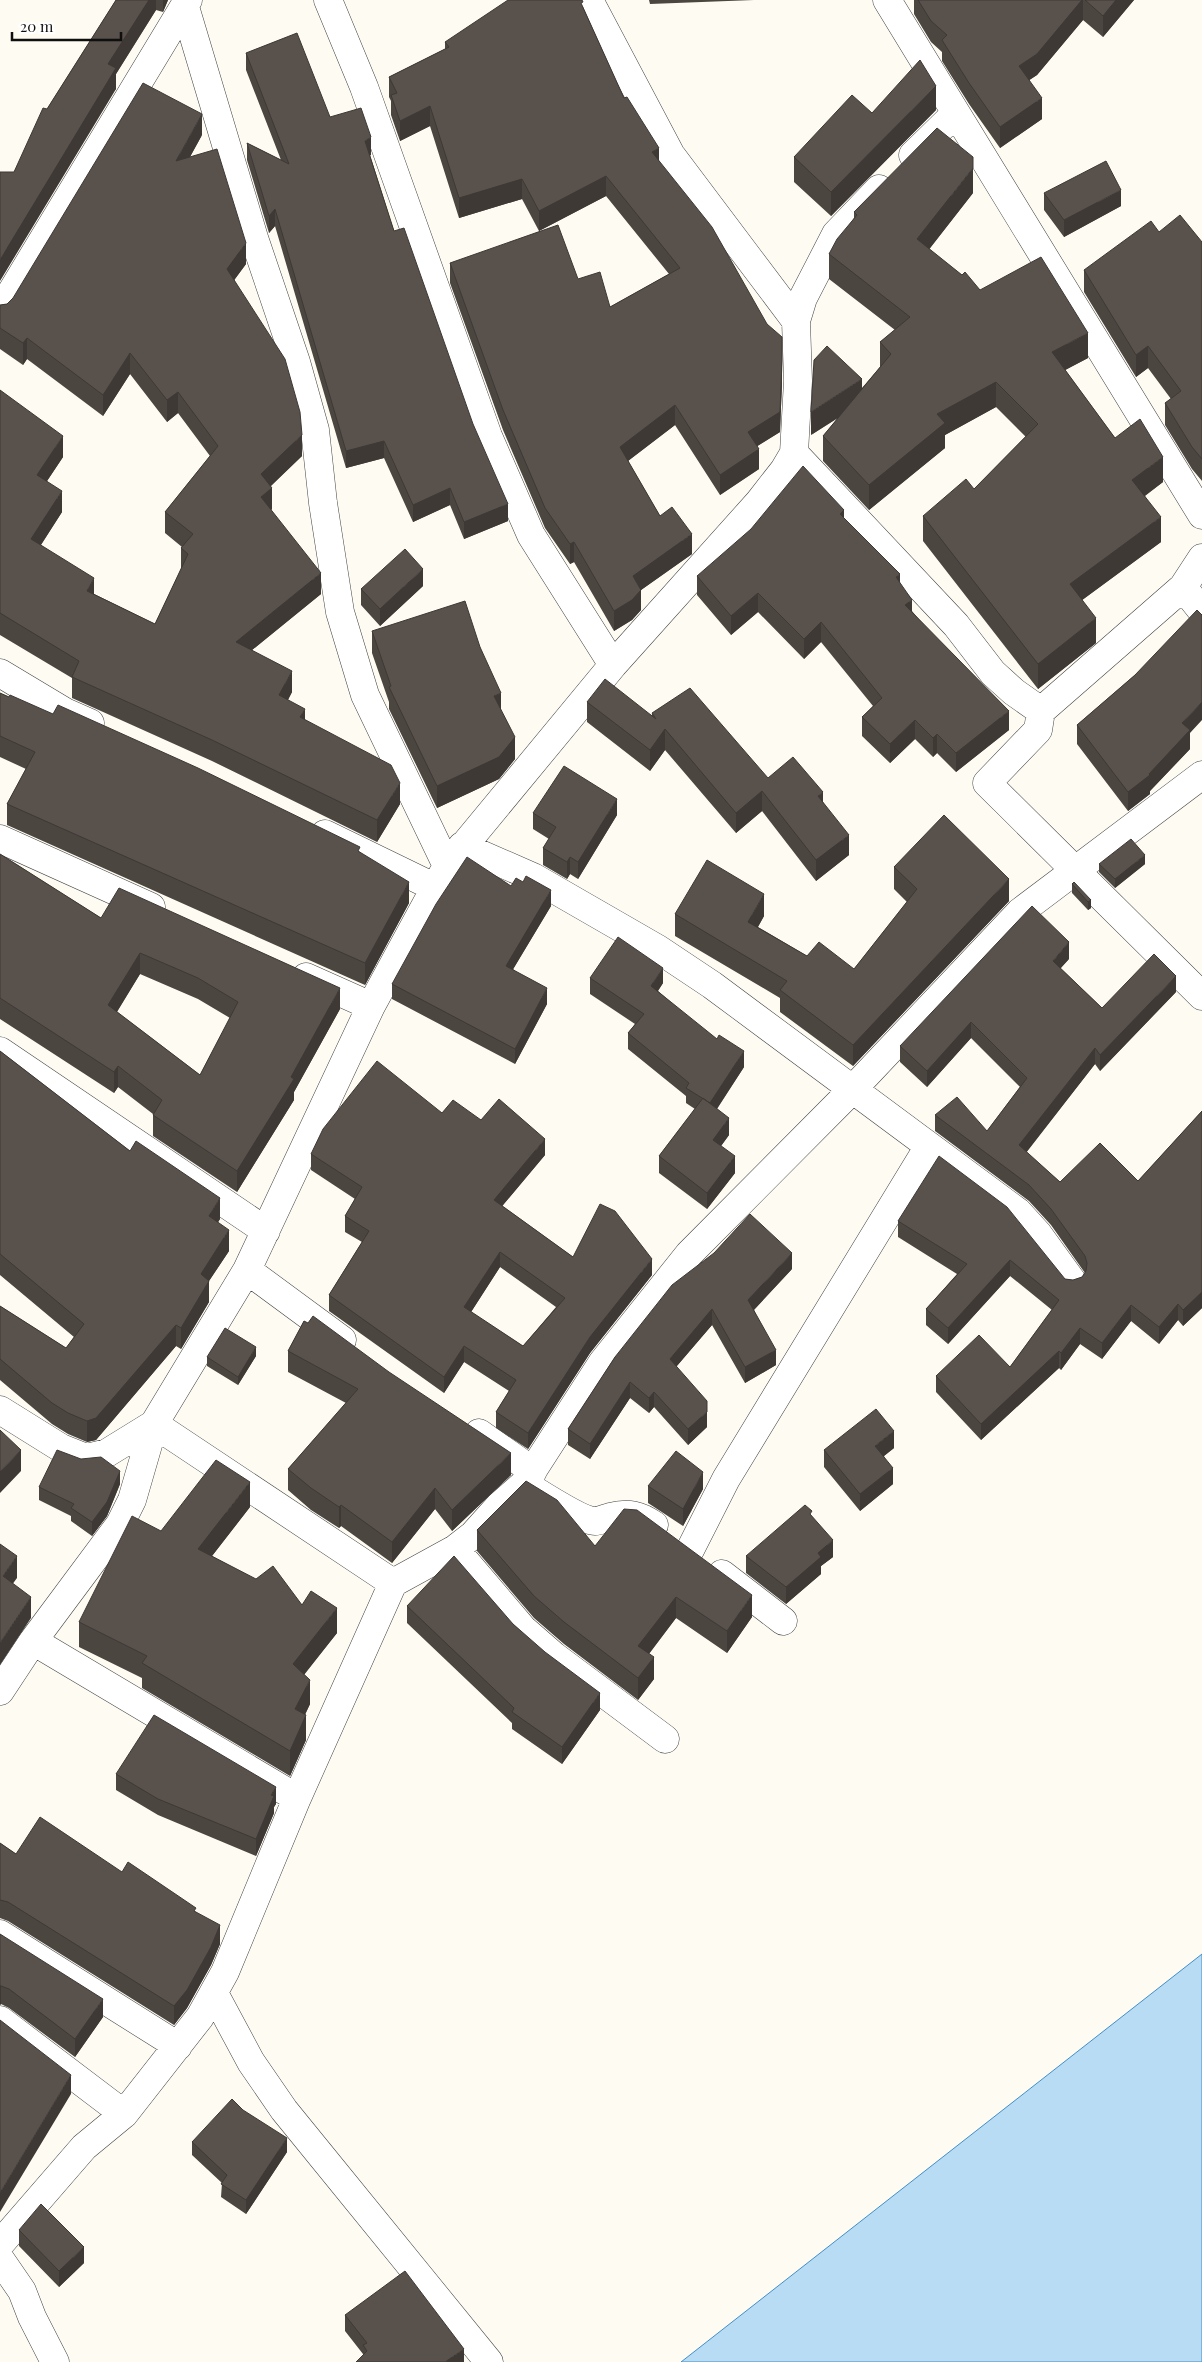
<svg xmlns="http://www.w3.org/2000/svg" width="1202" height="2362" viewBox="0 0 1202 2362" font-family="'Playfair Display',serif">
<rect width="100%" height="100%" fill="#fefcf2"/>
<path fill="#b8dcf4" stroke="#428ec8" d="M1202,1954V2362H681Z"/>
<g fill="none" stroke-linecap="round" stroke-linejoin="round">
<g stroke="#424242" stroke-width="29">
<path id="street" d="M328,0L364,87L488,436L531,535L613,665
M589,0L671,155L796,321
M887,0L956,113L913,155
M185,7L254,238L296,362L315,430L323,503L340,612L365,695L447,866
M956,113L1202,515
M0,311L188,0
M794,453L956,625L993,673L1014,692L1041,711L1183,587L1202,558
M1183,587L1202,611
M0,673L65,712L90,723
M1041,711L1038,730L987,783L1202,996
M325,834L434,887
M0,839L151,907
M462,846L533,877L658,949L712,985L1018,1212L1038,1234L1072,1281
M306,977L371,1006
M0,1051L266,1231
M247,1270L342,1340
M0,1410L61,1448L86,1458L107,1453L154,1424L247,1270L371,1006L447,866L613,665L759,502L784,470L794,453L798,381L796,321L803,298L836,234L879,189
M479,1433L533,1471
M529,1487C542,1495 582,1521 595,1521C600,1521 606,1518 610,1517C628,1512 640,1515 654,1525
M455,1549L523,1629L554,1656L665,1739
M690,1550L726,1479L929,1146
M722,1574L783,1621
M33,1641L297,1798
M0,1691L33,1641L120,1524L132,1500L154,1424L393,1583
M0,1934L178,2046
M214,1993L251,2062L284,2110L489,2362
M0,2020L124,2114
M0,2244L84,2147L124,2114L200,2017L225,1972L297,1798L393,1583L455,1549L473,1535L499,1506L524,1484L602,1363L689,1254L852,1090L1020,912L1202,775
M0,2259L22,2291L32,2317L55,2362"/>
</g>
<use href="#street" stroke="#fff" stroke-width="28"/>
</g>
<path fill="#4c4641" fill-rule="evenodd" d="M116,0H168L163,12L156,10L116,74V89L14,172L47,109Z
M649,0H754L650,4Z
M914,0H1134L1103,37L1083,20L1037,75L1029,80L1042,119L1000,148L969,104L942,61V52L931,42L914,14Z
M583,7L624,98L782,381L780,432L757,446L759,469L720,495L675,425L628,461L660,516L692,554L641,590V610L632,620L614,631L574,562L570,564L545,528L503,430L450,283V263L578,279L610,307L669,274L606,196L539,231L522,199L459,218L430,126L400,141L391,115V101L389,97V77L445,49V42Z
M246,53L330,117L371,155H370L394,231L508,521L464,539L450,505L413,522L384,458L346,468L275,226L269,233L247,160V143L281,160L246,70Z
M936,110L831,216L794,182V157L872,113Z
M202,135L190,157L246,264L234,280L302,456L271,486L272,509L271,510L321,594L252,650L292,692L288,700L305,720L400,804L377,842L212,761L72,698V678L0,635V390L63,457L47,481L62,512L41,545L94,594L155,624L181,569V548L182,547L165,533V512L210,456L178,413L167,422L130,374L103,416L27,359L23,365L0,349V305L7,304Z
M973,193L929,249L980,290L1088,358L1065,370L1115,438L1163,482L1145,496L1161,542L1082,600L1096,643L1038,689L923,541V516L974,489L1026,437L996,407L945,435V448L869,510L823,461V436L838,418L811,435L862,388L880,367V342L895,330L829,279V254L854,218V212Z
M1044,193L1121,206L1064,237L1044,210Z
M1202,242V481L1192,469L1165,425V403L1171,399L1148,368L1136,377L1084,292V270Z
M844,519L900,583L912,611L1009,730L956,772L937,753L933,757L915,739L890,763L862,736V717L873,706L821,642L804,659L758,612L731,635L697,595V576Z
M423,586L380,626L361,605V589Z
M372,631L480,647L515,759L499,779L437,808L389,709V702L372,653Z
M1135,675L1190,733V749L1150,791V794L1128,811L1077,744V725Z
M0,693L360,852L409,903L365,985L7,825V804L26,769L0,757Z
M587,702L652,715V713L768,778L823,802L849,855L816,881L762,811L736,833L665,750L650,771L587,722Z
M533,813L617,815L578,879L570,874L567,879L543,865V848L549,839L533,829Z
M0,854L101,918L340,1009L294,1092V1100L237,1192L153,1136V1114L118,1087L114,1093L0,1019ZM140,974L198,999L230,1018L200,1075L117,1012Z
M1099,864H1145L1115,888L1099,872Z
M894,867L1009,901L853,1066L780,1012V998L675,936V914L764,916L758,927L807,956L854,969L907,902L894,889Z
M523,882L551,906L513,969L547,1004L515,1064L392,999V984L511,886Z
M1072,884L1091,900V908L1088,910L1072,893Z
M1069,959L1060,968L1102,1008L1176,992L1100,1071L1095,1064L1026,1152L1060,1182L1138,1181L1202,1111V1308L1183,1326L1178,1320L1159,1344L1131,1321L1102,1359L1080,1344L1061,1370L1059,1368L981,1440L936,1392V1376L1010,1367L1052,1310L1010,1276L948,1344L926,1325V1309L957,1274L898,1237V1221L1065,1279L1073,1280L1082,1277L1085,1273L1051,1225L1029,1201L935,1131V1115L987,1131L1020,1087L971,1038L927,1087L900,1062V1046Z
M590,978L663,983L658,991L744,1067L717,1109L729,1135L721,1146L735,1173L707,1209L659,1173V1156L695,1109L686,1103V1096L628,1049V1033L635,1024L590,994Z
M0,1051L130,1151L220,1219L218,1222L229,1251L209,1281V1302L181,1349L176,1346L96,1440L87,1442L68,1434L52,1424L0,1380V1306L66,1348L74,1337L0,1275Z
M442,1113L481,1120L545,1155L502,1206L573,1257L652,1275L590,1353L528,1449L496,1428V1412L509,1391L464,1362L444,1393L329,1311V1295L362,1242L345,1232V1216L355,1199L311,1170V1154ZM500,1267L556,1307L523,1346L471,1312Z
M792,1269L754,1310L776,1365L745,1383L712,1325L676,1367L707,1427L688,1445L654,1407L649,1413L630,1398L590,1459L568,1445V1429L615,1357Z
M304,1321L511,1475L452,1531L435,1509L392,1563L341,1526L339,1528L311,1510L288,1490V1469L346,1403L288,1372V1351Z
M256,1356L238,1385L207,1366V1357Z
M894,1448L884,1456L893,1484L860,1511L824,1467V1450Z
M120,1484L107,1516L92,1536L71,1521V1516L39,1500V1487Z
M648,1486L703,1489L683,1526L648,1503Z
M250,1507L212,1556L302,1605L337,1633L304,1674L310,1704L305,1715L306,1740L290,1776L142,1688V1678L79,1647V1622L161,1531Z
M812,1517L833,1557L821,1566V1574L786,1604L746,1573V1556Z
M477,1530L595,1546L752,1617L727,1653L676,1618L649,1654L654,1679L638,1700L564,1644L534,1618L477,1551Z
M407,1606L513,1624L600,1710L562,1764L512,1729V1723L407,1623Z
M116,1774L276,1804L274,1807V1813L256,1856L158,1815L116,1790Z
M0,1843L16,1854L122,1872L196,1912L220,1944L211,1965L187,2008L174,2025L8,1921L0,1918Z
M0,1934L103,2017L75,2057L9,2008L1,2004L0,2005Z
M192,2142L287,2152L246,2214L221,2197L222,2183L192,2155Z
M19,2230L84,2263L59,2287L19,2246Z
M345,2315L464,2362L363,2354L345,2331Z"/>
<path fill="#3e3935" d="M149,0H156V10L116,74V89L0,281V260L108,64Z
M163,0H168L163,12Z
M1082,0H1083V20L1037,75L1019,87V66Z
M1116,0H1134L1103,37V16Z
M936,86V110L831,216V192Z
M1042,98V119L1000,148V127Z
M430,106V126L400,141V121Z
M202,114V135L176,182V161Z
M371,137V155L365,158V141Z
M659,148V168L652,152Z
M973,168V193L917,265V239Z
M606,176V196L539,231V211Z
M522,179V199L459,218V198Z
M1121,190V206L1064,237V220Z
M275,209V226L269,233V216Z
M246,243V264L227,290V269Z
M1088,333V358L1052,377V352Z
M27,338V359L23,365V343Z
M1148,346V368L1136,377V355Z
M130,353V374L103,416V395Z
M782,361V381L780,432L748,452V432Z
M862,379V402L811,435V412Z
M996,382V407L945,435V448L869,510V485L937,414Z
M178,392V413L167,422V400Z
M675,405V425L620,467V447Z
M302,435V456L261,495V474Z
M63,436V457L37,496V475Z
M384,441V458L346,468V451Z
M759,449V469L720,495V475Z
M1163,457V482L1132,505V480Z
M272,488V509L261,518V497Z
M450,488V505L413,522V505Z
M62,491V512L31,560V539Z
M508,504V521L464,539V522Z
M844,510V529L840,514Z
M1161,517V542L1070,609V584Z
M692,534V554L641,590V610L632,620L614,631V611L633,576Z
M574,542V562L570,564V544Z
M423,569V586L380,626V609Z
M321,573V594L236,663V642Z
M900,574V593L896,577Z
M94,578V599L87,591Z
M758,593V612L731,635V616Z
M912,600V619L905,605Z
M1096,618V643L1038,689V664Z
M821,622V642L804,659V639Z
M292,671V692L279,716V695Z
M501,693V715L494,696Z
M1202,702V720L1190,733V749L1150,791V794L1128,811V792L1182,723Z
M305,709V730L300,717Z
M1009,711V730L956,772V753Z
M915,720V739L890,763V744Z
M665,729V750L650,771V750Z
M937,734V753L933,757V738Z
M515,737V759L499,779L437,808V786Z
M400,783V804L377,842V820Z
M762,791V811L736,833V813Z
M823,792V812L818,796Z
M617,799V815L578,879V862Z
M849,835V855L816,881V860Z
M1145,855V864L1115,888V879Z
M570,857V874L567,879V862Z
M1009,879V901L853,1066V1045Z
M409,882V903L365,985V963Z
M551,890V906L506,981V966Z
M764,894V916L748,944V922Z
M1091,900V908L1088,910V902Z
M1069,942V959L1053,977V961Z
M140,953V974L108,1026V1005Z
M663,968V983L651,1001V986Z
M1176,976V992L1100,1071V1055Z
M340,988V1009L294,1092V1100L237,1192V1171L291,1077Z
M547,988V1004L515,1064V1049Z
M971,1022V1038L927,1087V1071Z
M1095,1048V1064L1019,1162V1145Z
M744,1051V1067L710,1119V1103Z
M118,1066V1087L114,1093V1072Z
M729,1118V1135L713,1157V1140Z
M545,1139V1155L494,1216V1200Z
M735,1156V1173L707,1209V1193Z
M220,1198V1219L209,1237V1216Z
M229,1230V1251L209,1281V1302L181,1349V1328L201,1274Z
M500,1252V1267L464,1323V1307Z
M792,1253V1269L748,1316V1300Z
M652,1259V1275L590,1353L528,1449V1433L590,1337Z
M1010,1260V1276L948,1344V1328Z
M1202,1292V1308L1183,1326V1310Z
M1178,1304V1320L1159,1344V1327Z
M1131,1305V1321L1102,1359V1343Z
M712,1309V1325L670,1374V1359Z
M176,1325V1346L96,1440L87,1442V1421Z
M1080,1328V1344L1061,1370V1353Z
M464,1346V1362L444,1393V1377Z
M256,1347V1356L238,1385V1377Z
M776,1350V1365L745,1383V1367Z
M1059,1351V1368L981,1440V1424Z
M630,1382V1398L590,1459V1444Z
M654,1392V1407L649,1413V1398Z
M707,1412V1427L688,1445V1429Z
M894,1431V1448L875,1463V1446Z
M21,1450V1471L0,1493V1472Z
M511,1453V1475L452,1531V1510Z
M893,1468V1484L860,1511V1494Z
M120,1471V1484L107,1516L92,1536V1522Z
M703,1472V1489L683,1526V1509Z
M250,1482V1507L198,1574V1549Z
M435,1488V1509L392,1563V1542Z
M341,1505V1526L339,1528V1507Z
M833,1540V1557L821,1566V1574L786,1604V1587L818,1553Z
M17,1556V1578L3,1597V1576Z
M752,1595V1617L727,1653V1631Z
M31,1597V1618L0,1665V1643Z
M676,1597V1618L638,1668V1646Z
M337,1608V1633L293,1689V1664Z
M654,1657V1679L638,1700V1678Z
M310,1680V1704L295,1734V1709Z
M600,1693V1710L562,1764V1747Z
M306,1715V1740L290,1776V1751Z
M276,1787V1804L274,1807V1813L256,1856V1839L271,1795Z
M220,1925V1944L211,1965L187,2008L174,2025V2006Z
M0,1986H1V2004L0,2005Z
M103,1999V2017L75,2057V2039Z
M71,2075V2094L0,2212V2193Z
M287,2138V2152L246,2214V2200Z
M84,2247V2263L59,2287V2271Z
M464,2349V2362H445Z"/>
<path fill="#58514c" stroke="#3e3935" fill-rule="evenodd" d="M116,0H149L108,64L116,68L0,260V172H14L43,108L47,109Z
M508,0H582L583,2L581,3L624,98L627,97L659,148L652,152L712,227L767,324L782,337V361L780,412L748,432L759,449L720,475L675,405L620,447L660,516L672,507L692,534L633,576L641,590L632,600L614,611L574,542L570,544L545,508L503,410L450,263L558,225L578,279L600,272L610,307L680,268L606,176L539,211L522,179L459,198L430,106L400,121L391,95L397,93L389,77L449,47L445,42Z
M918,0H1082L1037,54L1019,66L1042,98L1000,127L969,83L942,40L947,35L931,21Z
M1085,0H1116L1103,16Z
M297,33L330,117L361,108L371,137L365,141L394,231L404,228L473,424L508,504L464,522L450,488L413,505L384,441L346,451L275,209L269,216L247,143L289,164L246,53Z
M920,60L936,86L831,192L794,157L852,95L872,113Z
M143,83L202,114L176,161L217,149L246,243L227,269L285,359L300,412L302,435L261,474L272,488L261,497L321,573L236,642L292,671L279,695L305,709L300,717L391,765L400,783L377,820L212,740L72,677L79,661L0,613V390L63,436L37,475L62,491L31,539L94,578L87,591L155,624L188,554L181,548L193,534L165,512L218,446L178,392L167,400L130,353L103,395L27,338L23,343L0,328V305L7,304L13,298Z
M937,128L973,157V168L917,239L962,275L965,272L980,290L1041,257L1088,333L1052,352L1115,438L1140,419L1163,457L1132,480L1161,517L1070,584L1096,618L1038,664L923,516L966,479L974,489L1038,424L996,382L937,414L945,423L869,485L823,436L891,354L880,342L910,317L829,254L837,239L857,215L854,212Z
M1106,161L1121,190L1064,220L1044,193Z
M1180,215L1202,242V459L1192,447L1165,403L1181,391L1148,346L1136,355L1084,270L1151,221L1159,232Z
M827,346L862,379L811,412L814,360Z
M803,466L844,510L840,514L900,574L896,577L912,600L905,605L1009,711L956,753L937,734L933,738L915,720L890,744L862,717L882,698L821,622L804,639L758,593L731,616L697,576L751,529Z
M405,549L423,569L380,609L361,589Z
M465,601L480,647L501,693L494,696L515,737L499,757L437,786L389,687L391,686L372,631Z
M1197,610L1202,615V702L1182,723L1190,730L1149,774L1150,775L1128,792L1077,725L1135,675Z
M605,679L656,719L652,713L690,688L768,778L793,757L823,792L818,796L849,835L816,860L762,791L736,813L665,729L650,750L587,702Z
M0,693L9,697L10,695L53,714L58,705L198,768L360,847L358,851L409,882L365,963L7,804L35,752L0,736Z
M564,766L617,799L578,862L570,857L567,862L543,848L556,827L533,813Z
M944,815L1009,879L853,1045L780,990L787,981L675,914L707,860L764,894L748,922L807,956L819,942L854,969L917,889L894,867Z
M1131,839L1145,855L1115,879L1099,864Z
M0,854L101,918L119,888L340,988L291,1077L294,1079L237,1171L153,1115L162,1100L118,1066L114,1072L0,998ZM140,953L198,978L238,1002L200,1075L108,1005Z
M467,857L511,886L516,878L523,882L526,876L551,890L506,966L547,988L515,1049L392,984L436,904Z
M1074,882L1091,900L1088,902L1072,884Z
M1032,906L1069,942L1053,961L1102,1008L1154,954L1176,976L1100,1055L1095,1048L1019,1145L1060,1182L1100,1143L1138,1181L1202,1111V1292L1183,1310L1178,1304L1159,1327L1131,1305L1102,1343L1080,1328L1061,1353L1059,1351L981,1424L936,1376L979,1335L1010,1367L1059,1300L1010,1260L948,1328L926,1309L967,1264L898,1221L939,1156L1007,1207L1065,1279L1073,1280L1082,1277L1086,1271L1087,1263L1085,1256L1051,1209L1029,1185L935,1115L957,1097L987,1131L1027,1078L971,1022L927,1071L900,1046Z
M618,937L663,968L651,986L717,1039L719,1035L744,1051L710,1103L686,1088L689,1083L628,1033L644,1014L590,978Z
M0,1051L130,1151L136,1141L220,1198L209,1216L229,1230L201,1274L209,1281L181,1328L176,1325L96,1418L87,1421L68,1413L52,1403L0,1359V1306L66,1348L84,1324L0,1254Z
M377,1061L442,1113L453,1100L481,1120L499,1099L545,1139L494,1200L573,1257L600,1204L615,1211L652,1259L590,1337L528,1433L496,1412L516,1380L464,1346L444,1377L329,1295L369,1231L345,1216L362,1187L311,1154L323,1129ZM500,1252L565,1298L523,1346L464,1307Z
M703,1098L729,1118L713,1140L735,1156L707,1193L659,1156Z
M750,1214L792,1253L748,1300L776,1350L745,1367L712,1309L670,1359L707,1401V1412L688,1429L654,1392L649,1398L630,1382L590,1444L568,1429L615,1357L672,1285L714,1253Z
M313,1316L389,1372L511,1453L452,1510L435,1488L392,1542L341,1505L339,1507L311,1488L288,1469L358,1389L288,1351L304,1321L308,1323Z
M225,1328L256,1347L238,1377L207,1357Z
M876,1409L894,1431L875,1446L893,1468L860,1494L824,1450Z
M0,1430L21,1450L0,1472Z
M57,1450L81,1459L101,1457L120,1471L107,1502L92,1522L71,1508L74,1504L39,1487Z
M676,1451L703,1472L683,1509L648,1486Z
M216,1460L250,1482L198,1549L256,1579L273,1566L302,1605L311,1591L337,1608L293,1664L310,1680L295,1709L306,1715L290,1751L142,1663L147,1656L79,1622L132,1516L161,1531Z
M526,1481L557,1500L595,1546L624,1509L637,1510L752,1595L727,1631L676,1597L638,1646L654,1657L638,1678L564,1622L534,1596L477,1530Z
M805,1505L812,1511L810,1514L833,1540L818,1553L821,1557L786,1587L746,1556Z
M0,1544L17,1556L3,1576L31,1597L0,1643Z
M454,1556L513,1624L545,1652L600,1693L562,1747L512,1712L514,1708L407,1606Z
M154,1715L276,1787L271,1795L274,1796L256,1839L158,1799L116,1774Z
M40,1817L122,1872L128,1862L196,1908L194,1911L220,1925L211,1947L187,1990L174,2006L8,1902L0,1900V1843L16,1854Z
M0,1934L103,1999L75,2039L9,1989L1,1986H0Z
M0,2020L71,2075L0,2193Z
M232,2099L243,2110L287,2138L246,2200L221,2184L227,2175L192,2142Z
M41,2204L84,2247L59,2271L19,2230Z
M405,2271L464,2349L445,2362H356L367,2351L363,2345L367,2343L345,2315Z"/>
<path d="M12 32v8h109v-8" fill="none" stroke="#0f0f0f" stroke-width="2.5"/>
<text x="20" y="32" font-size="15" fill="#0f0f0f" stroke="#ffffff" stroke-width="4" paint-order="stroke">20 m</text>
</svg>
